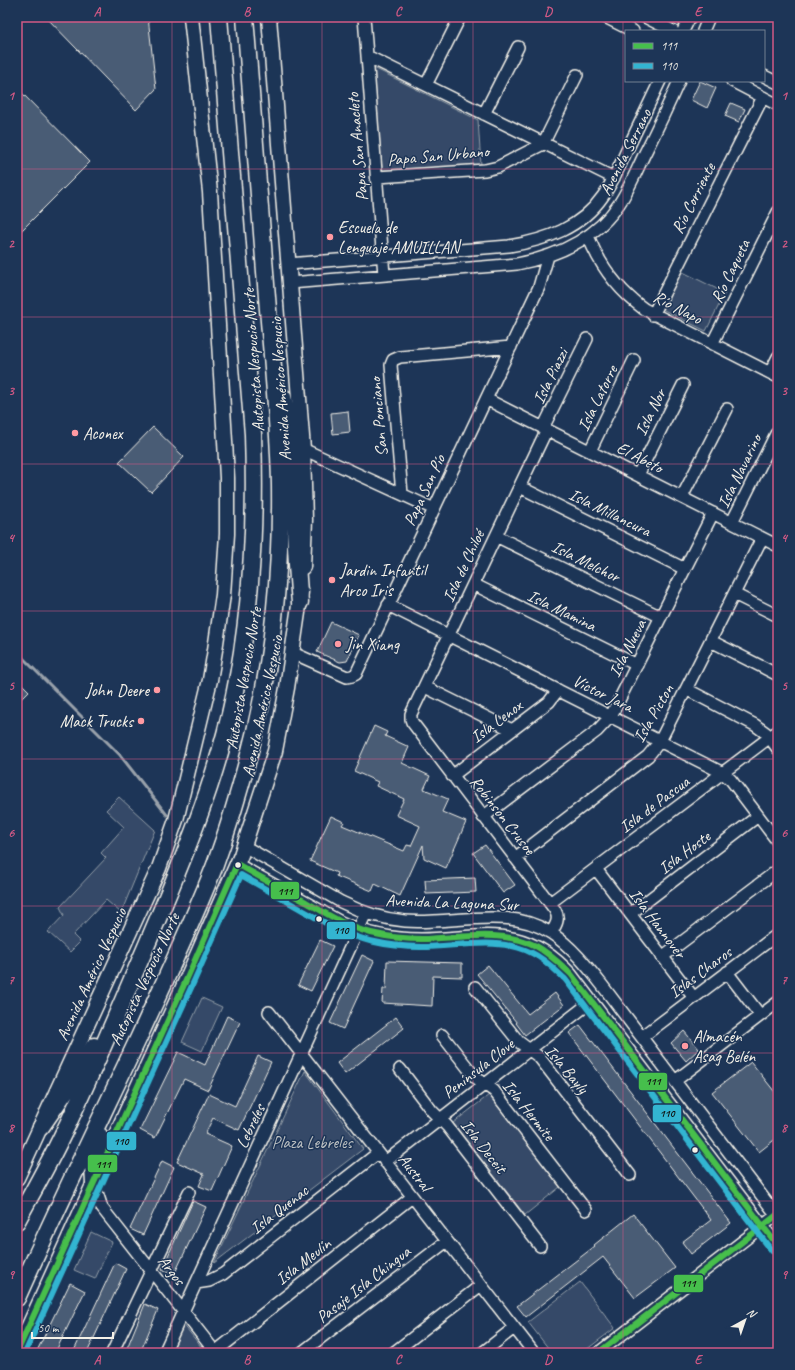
<svg xmlns="http://www.w3.org/2000/svg" width="795" height="1370" viewBox="0 0 795 1370" font-family="Caveat,sans-serif">
<rect width="100%" height="100%" fill="#1d3557"/>
<filter id="ink" filterUnits="userSpaceOnUse"><feTurbulence type="fractalNoise" baseFrequency=".025" numOctaves="2"/><feDisplacementMap in="SourceGraphic" scale="8" xChannelSelector="R" yChannelSelector="G"/><feConvolveMatrix kernelMatrix="1 2 1 2 8 2 1 2 1" color-interpolation-filters="sRGB"/></filter>
<g filter="url(#ink)">
<path fill="#354a67" stroke="#949ea8" d="M374,68L478,120L481,165L382,170Z
M681,271L725,293L706,331L662,309Z
M119,797L155,830L121,913L106,900L73,935L80,942L70,952L48,932L64,915L60,907L106,858L101,853L124,827L106,810Z
M202,998L222,1007L202,1051L182,1042Z
M305,1071L363,1149L214,1263Z
M489,1095L560,1187L525,1215L453,1123Z
M91,1232L112,1242L95,1279L74,1270Z
M580,1282L615,1328L582,1353H552L528,1322Z
M183,1324L206,1353H170Z"/>
<g fill="none" stroke-linecap="round" stroke-linejoin="round">
<path stroke="#9aa2ab" stroke-width="3" d="M17,652L120,755L167,815"/>
</g>
<path fill="#485b74" stroke="#f4f1e8" d="M46,17H148L156,89L136,110Z
M700,81L716,88L707,108L691,100Z
M17,88L90,162L17,235Z
M731,103L745,109L739,122L725,116Z
M348,411L350,432L333,434L331,413Z
M153,427L184,457L151,492L119,462Z
M331,622L359,635L347,661L340,662L317,652Z
M17,679L29,691L17,703Z
M374,726L387,732L385,736L409,747L402,763L430,776L424,789L448,799L442,812L466,822L446,868L424,858L423,845L400,896L375,884L372,891L336,876L337,873L310,861L331,816L344,822L342,825L404,851L407,845L411,846L420,826L396,815L404,799L376,786L378,782L354,771Z
M485,845L515,885L503,893L473,853Z
M475,878L476,892L426,894L425,880Z
M320,940L333,946L311,991L298,985Z
M362,955L374,961L343,1029L330,1023Z
M387,961L462,963V977L433,976L432,1006L382,1003L383,989H386Z
M488,965L528,1014L555,993L564,1005L525,1035L516,1023H517L477,974Z
M227,1016L240,1022L208,1090L184,1079L155,1138L140,1130L178,1052L205,1065Z
M396,1017L404,1028L345,1074L337,1063Z
M580,1025L731,1223L691,1254L682,1242L711,1220L569,1033Z
M684,1031L699,1049L686,1061L671,1043Z
M258,1056L271,1062L239,1130L213,1118L205,1134L232,1146L212,1191L199,1186L204,1174L177,1162L209,1094L235,1106Z
M751,1062L778,1096V1137L759,1152L712,1092Z
M162,1161L174,1167L143,1235L130,1229Z
M193,1201L206,1207L174,1275L162,1269Z
M633,1214L675,1268L635,1298L603,1257L526,1317L517,1306L595,1246L594,1245Z
M115,1263L126,1269L87,1353H73Z
M70,1283L85,1291L55,1353H36Z
M145,1304L158,1310L140,1353H125Z"/>
<g fill="none" stroke-linecap="round" stroke-linejoin="round">
<g stroke="#f4f1e8" stroke-width="14">
<path id="minor" d="M364,17L384,275
M605,17L633,31
M645,17L673,31
M683,31L690,17
M703,31L709,17
M367,56L614,178
M764,76L778,83
M732,81L778,105
M426,85L460,17
M484,114L518,47
M377,177L485,170L498,167L543,144L577,75
M588,236C600,266 618,290 644,309L778,377
M288,264L509,246C546,240 581,228 603,196C613,182 620,165 627,150C638,127 649,104 660,81
M290,283L517,264C557,256 596,239 619,204C629,189 636,172 644,155C656,131 668,106 679,81
M653,315L763,97
M712,344L778,212
M770,373L778,357
M486,399L778,546
M543,428L587,339
M547,429L411,714V719L412,722L555,910C560,919 556,925 551,933
M303,449L434,509
M590,451L634,360
M638,475L683,385
M520,487L685,569
M402,494L391,365L393,360L400,357L511,347
M682,497L727,409
M732,522L776,434
M496,536L661,617
M473,584L637,665
M734,594L778,616
M388,605L723,773L731,780L778,842
M711,641L778,675
M293,653L347,677L352,676L356,674L539,287L548,256
M425,687L512,730
M686,689L755,725L766,733L778,749
M452,776L549,702L558,690
M483,817L597,731L611,716L713,513
M244,846L341,902C361,912 382,919 405,921C453,925 507,905 551,933C571,946 587,966 602,985L778,1217
M515,858L648,756L660,741L762,538
M237,864L341,922C367,934 393,939 421,939C483,938 523,921 571,974L778,1246
M596,869L694,998
M550,903L778,731
M630,914L758,816
M662,957L778,870
M727,972L760,1015
M475,987L519,1042L539,1057L630,1175
M269,1012L534,1353
M442,1035L475,1077L494,1091L586,1210
M642,1037L778,934
M400,1069L432,1111L447,1126L540,1246
M675,1081L778,1002
M385,1162L592,1001
M94,1183L102,1208L216,1353
M196,1283L209,1281L223,1274L378,1153
M215,1352L412,1197
M112,1353L189,1192
M164,1353L366,913
M301,1353L447,1241
M393,1353L481,1285
M482,1353L514,1328
M598,1353L778,1214"/>
</g>
<g stroke="#f4f1e8" stroke-width="17">
<path id="major" d="M269,17L303,449L305,520L303,567
M17,1178L159,868L176,820L210,680L215,650L223,595L227,534V478L225,441L210,192L191,17
M17,1352L188,976L241,855L275,751L287,688L301,592"/>
</g>
<g stroke="#f4f1e8" stroke-width="19">
<path id="highway" d="M283,397C297,445 295,497 296,547C297,565 298,583 300,602
M41,1127L72,1082L94,1046
M94,1183L93,1164L99,1135
M17,1221C32,1193 48,1165 62,1136C92,1075 118,1011 145,949C180,867 216,784 234,696C252,610 256,523 253,434L219,17
M17,1298C56,1210 98,1124 139,1037C165,980 192,924 215,865C231,821 244,776 255,731C274,650 281,567 280,485C279,422 272,360 267,297C260,204 252,110 245,17"/>
</g>
<use href="#minor" stroke="#1d3557" stroke-width="11"/>
<use href="#major" stroke="#1d3557" stroke-width="14"/>
<use href="#highway" stroke="#1d3557" stroke-width="16"/>
<g stroke="#1d3557" stroke-width="9">
<path id="bus-1" d="M17,1352L188,976L237,864C260,877 283,890 306,902C327,914 347,927 371,933C388,937 405,939 422,939C460,938 501,929 536,946C549,953 560,964 571,974L778,1246
M598,1353L777,1215L778,1217"/>
</g>
<g stroke="#1d3557" stroke-width="9">
<path id="bus-2" d="M25,1353L195,979L241,875C262,887 283,899 304,911C326,923 346,935 370,941C387,945 404,947 421,947C458,947 498,936 532,953C545,959 555,970 565,979L772,1251"/>
</g>
<use href="#bus-1" stroke="#46bf4c" stroke-width="6"/>
<use href="#bus-2" stroke="#33b5d1" stroke-width="6"/>
</g>
</g>
<path fill="none" stroke="#d15985" stroke-width="1" stroke-opacity="0.55" d="M172,17V1353M322,17V1353M473,17V1353M623,17V1353M17,169H778M17,317H778M17,464H778M17,611H778M17,759H778M17,906H778M17,1053H778M17,1201H778"/>
<g fill="#ff9aa2" stroke="#1d3557" stroke-width="1.5">
<circle cx="330" cy="237" r="4"/>
<circle cx="75" cy="433" r="4"/>
<circle cx="332" cy="580" r="4"/>
<circle cx="338" cy="644" r="4"/>
<circle cx="157" cy="690" r="4"/>
<circle cx="141" cy="721" r="4"/>
<circle cx="685" cy="1046" r="4"/>
</g>
<g fill="#f4f1e8" stroke="#1d3557" stroke-width="1.5">
<circle cx="238" cy="865" r="3.5"/>
<circle cx="319" cy="919" r="3.5"/>
<circle cx="695" cy="1150" r="3.5"/>
</g>
<g text-anchor="middle" stroke-width="3" stroke-linejoin="round" paint-order="stroke">
<g font-size="17" fill="#f4f1e8" stroke="#1d3557">
<text transform="translate(357 147) rotate(-95)" y="6">Papa San Anacleto</text>
<text transform="translate(625 152) rotate(-63)" y="6">Avenida Serrano</text>
<text transform="translate(438 155) rotate(-5)" y="6">Papa San Urbano</text>
<text transform="translate(693 198) rotate(-63)" y="6">Río Corriente</text>
<text transform="translate(730 271) rotate(-64)" y="6">Río Caqueta</text>
<text transform="translate(678 307) rotate(28)" y="6">Río Napo</text>
<text transform="translate(253 360) rotate(-94)" y="6">Autopista Vespucio Norte</text>
<text transform="translate(550 376) rotate(-64)" y="6">Isla Piazzi</text>
<text transform="translate(280 389) rotate(-94)" y="6">Avenida Américo Vespucio</text>
<text transform="translate(597 398) rotate(-64)" y="6">Isla Latorre</text>
<text transform="translate(650 412) rotate(-64)" y="6">Isla Nor</text>
<text transform="translate(378 417) rotate(-95)" y="6">San Ponciano</text>
<text transform="translate(640 457) rotate(27)" y="6">El Abeto</text>
<text transform="translate(739 471) rotate(-64)" y="6">Isla Navarino</text>
<text transform="translate(424 490) rotate(-65)" y="6">Papa San Pío</text>
<text transform="translate(610 512) rotate(26)" y="6">Isla Millancura</text>
<text transform="translate(586 561) rotate(26)" y="6">Isla Melchor</text>
<text transform="translate(463 566) rotate(-65)" y="6">Isla de Chiloé</text>
<text transform="translate(562 610) rotate(26)" y="6">Isla Mamina</text>
<text transform="translate(627 648) rotate(-63)" y="6">Isla Nueva</text>
<text transform="translate(243 678) rotate(-80)" y="6">Autopista Vespucio Norte</text>
<text transform="translate(603 693) rotate(26)" y="6">Víctor Jara</text>
<text transform="translate(262 706) rotate(-78)" y="6">Avenida Américo Vespucio</text>
<text transform="translate(653 713) rotate(-60)" y="6">Isla Picton</text>
<text transform="translate(496 721) rotate(-37)" y="6">Isla Lenox</text>
<text transform="translate(654 804) rotate(-37)" y="6">Isla de Pascua</text>
<text transform="translate(503 815) rotate(52)" y="6">Robinson Crusoe</text>
<text transform="translate(684 852) rotate(-37)" y="6">Isla Hoste</text>
<text transform="translate(452 902) rotate(2)" y="6">Avenida La Laguna Sur</text>
<text transform="translate(658 923) rotate(53)" y="6">Isla Hannover</text>
<text transform="translate(700 972) rotate(-37)" y="6">Islas Charos</text>
<text transform="translate(91 974) rotate(-65)" y="6">Avenida Américo Vespucio</text>
<text transform="translate(144 979) rotate(-65)" y="6">Autopista Vespucio Norte</text>
<text transform="translate(478 1068) rotate(-38)" y="6">Península Clove</text>
<text transform="translate(567 1069) rotate(50)" y="6">Isla Bayly</text>
<text transform="translate(529 1110) rotate(51)" y="6">Isla Hermite</text>
<text transform="translate(250 1126) rotate(-65)" y="6">Lebreles</text>
<text transform="translate(484 1146) rotate(52)" y="6">Isla Deceit</text>
<text transform="translate(415 1172) rotate(52)" y="6">Austral</text>
<text transform="translate(279 1209) rotate(-38)" y="6">Isla Quenac</text>
<text transform="translate(303 1261) rotate(-38)" y="6">Isla Meulín</text>
<text transform="translate(172 1270) rotate(52)" y="6">Argos</text>
<text transform="translate(363 1284) rotate(-38)" y="6">Pasaje Isla Chingua</text>
</g>
<g font-size="17" fill="#f4f1e8" stroke="#1d3557" text-anchor="start">
<text x="338" y="233">Escuela de<tspan x="338" dy="20">Lenguaje AMUILLAN</tspan></text>
<text x="83" y="439">Aconex</text>
<text x="340" y="576">Jardin Infantil<tspan x="340" dy="20">Arco Iris</tspan></text>
<text x="346" y="650">Jin Xiang</text>
<text x="149" y="696" text-anchor="end">John Deere</text>
<text x="133" y="727" text-anchor="end">Mack Trucks</text>
<text x="693" y="1042">Almacén<tspan x="693" dy="20">Asag Belén</tspan></text>
</g>
<g font-size="17" fill="#bbbfc1" stroke="#1d3557">
<text x="312" y="1148">Plaza Lebreles</text>
</g>
</g>
<g stroke="#1d3557" stroke-width="1.5">
<rect x="270" y="881" width="30" height="19" rx="4" fill="#46bf4c"/>
<rect x="326" y="921" width="30" height="19" rx="4" fill="#33b5d1"/>
<rect x="638" y="1072" width="30" height="19" rx="4" fill="#46bf4c"/>
<rect x="652" y="1104" width="30" height="19" rx="4" fill="#33b5d1"/>
<rect x="106" y="1131" width="31" height="20" rx="4" fill="#33b5d1"/>
<rect x="87" y="1154" width="31" height="19" rx="4" fill="#46bf4c"/>
<rect x="673" y="1274" width="31" height="19" rx="4" fill="#46bf4c"/>
</g>
<g font-size="11" text-anchor="middle" font-weight="bold" fill="#111">
<text x="285" y="895">111</text>
<text x="341" y="934">110</text>
<text x="653" y="1085">111</text>
<text x="667" y="1117">110</text>
<text x="121" y="1145">110</text>
<text x="103" y="1168">111</text>
<text x="688" y="1287">111</text>
</g>
<rect width="795" height="1370" fill="none" stroke="#1d3557" stroke-width="44"/>
<rect x="625" y="30" width="140" height="52" fill="#1d3557" stroke="#738091"/>
<rect x="633" y="43" width="20" height="6" fill="#46bf4c" stroke="#738091"/>
<text x="661" y="50" font-size="12" fill="#f4f1e8">111</text>
<rect x="633" y="63" width="20" height="6" fill="#33b5d1" stroke="#738091"/>
<text x="661" y="70" font-size="12" fill="#f4f1e8">110</text>
<g transform="translate(745 1320) rotate(40)" stroke="#1d3557" stroke-width="3" paint-order="stroke">
<path d="M0-3L7 15L0 10L-7 15Z" fill="#f4f1e8"/>
<text y="-6" font-size="11" font-weight="bold" text-anchor="middle" fill="#f4f1e8">N</text>
</g>
<path d="M32 1332v6h81v-6" fill="none" stroke="#f4f1e8" stroke-width="2"/>
<text x="38" y="1332" font-size="12" fill="#f4f1e8" stroke="#1d3557" stroke-width="3" paint-order="stroke">50 m</text>
<rect x="22" y="22" width="751" height="1326" fill="none" stroke="#d15985" stroke-width="1.5"/>
<g font-size="13" text-anchor="middle" font-weight="bold" fill="#d15985">
<text x="97" y="16">A</text>
<text x="247" y="16">B</text>
<text x="398" y="16">C</text>
<text x="548" y="16">D</text>
<text x="698" y="16">E</text>
<text x="11" y="100">1</text>
<text x="784" y="100">1</text>
<text x="11" y="248">2</text>
<text x="784" y="248">2</text>
<text x="11" y="395">3</text>
<text x="784" y="395">3</text>
<text x="11" y="542">4</text>
<text x="784" y="542">4</text>
<text x="11" y="690">5</text>
<text x="784" y="690">5</text>
<text x="11" y="837">6</text>
<text x="784" y="837">6</text>
<text x="11" y="984">7</text>
<text x="784" y="984">7</text>
<text x="11" y="1132">8</text>
<text x="784" y="1132">8</text>
<text x="11" y="1279">9</text>
<text x="784" y="1279">9</text>
<text x="97" y="1364">A</text>
<text x="247" y="1364">B</text>
<text x="398" y="1364">C</text>
<text x="548" y="1364">D</text>
<text x="698" y="1364">E</text>
</g>
</svg>
